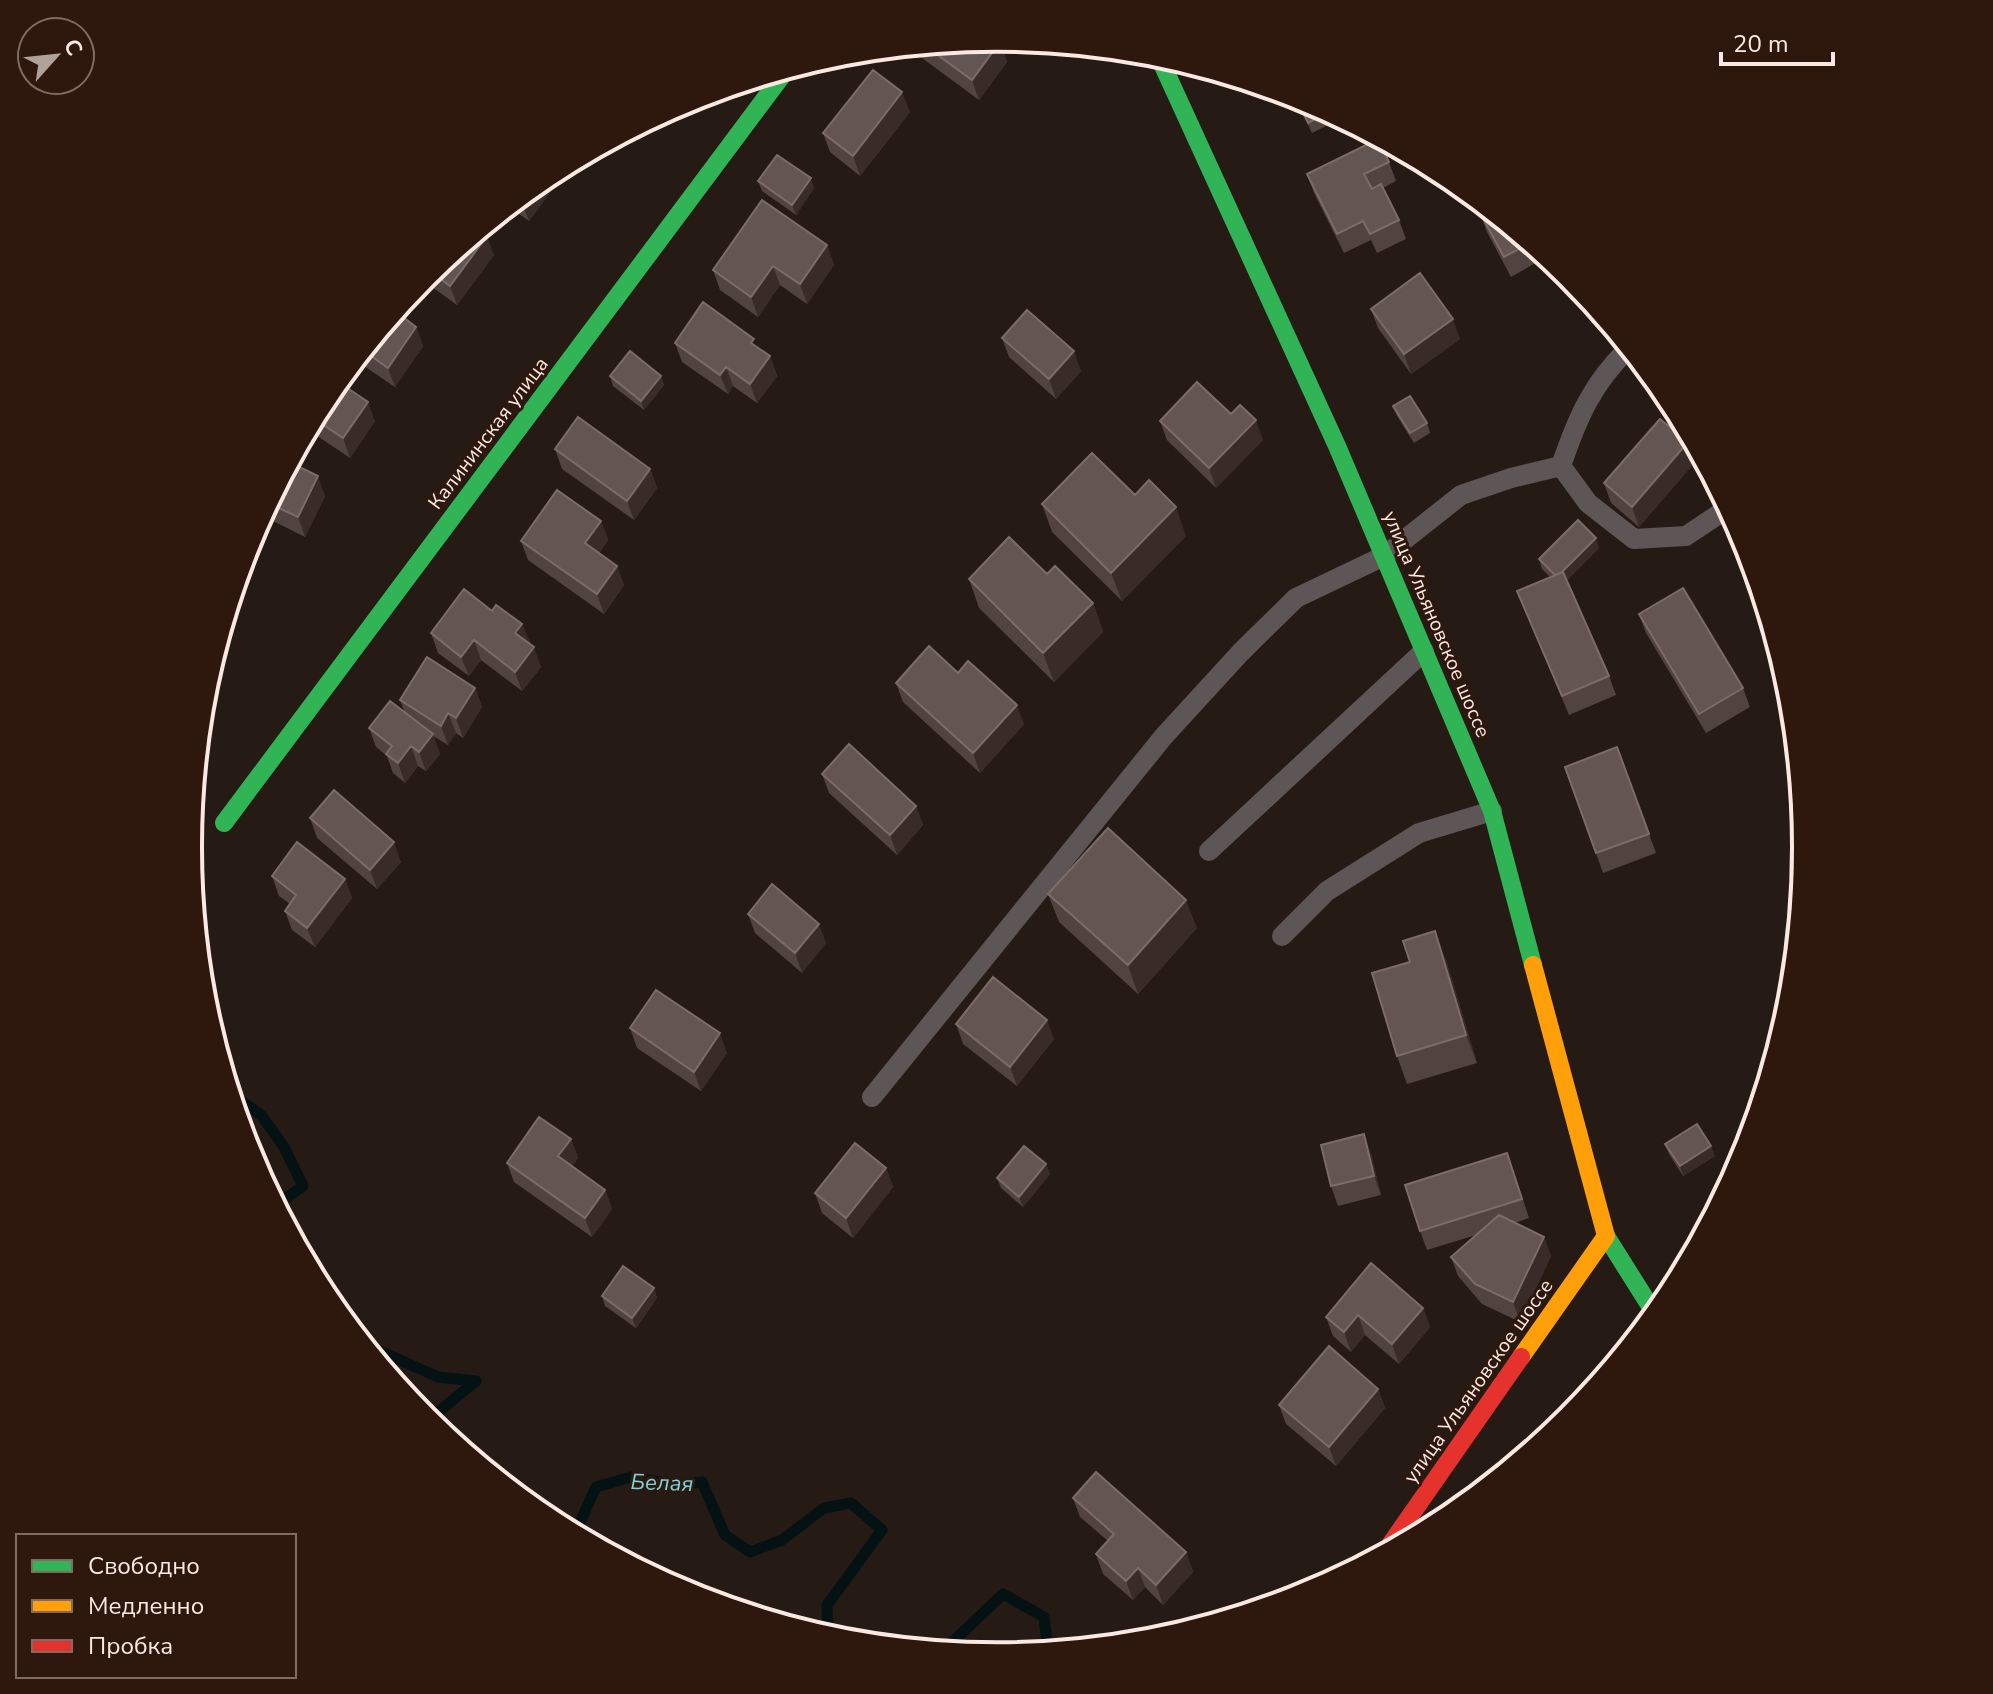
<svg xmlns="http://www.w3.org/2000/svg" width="1993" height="1694" viewBox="0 0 1993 1694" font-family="'Nunito Sans',sans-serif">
<rect width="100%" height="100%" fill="#261a15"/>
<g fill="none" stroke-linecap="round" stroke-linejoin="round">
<path stroke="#051214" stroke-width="11" d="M224,1072L239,1099L262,1116L284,1147L303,1186L275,1206
M362,1343L438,1377L476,1381L431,1418V1425
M570,1532L577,1529L596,1487L631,1477L677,1485L702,1482L725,1535L750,1552L782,1540L824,1508L851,1503L882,1530L827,1605L828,1637
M943,1651L1003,1594L1044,1617L1048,1651"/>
<path stroke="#5e5656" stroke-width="20" d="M1629,348C1592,383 1577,419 1561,466L1588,503L1634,539L1686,536L1728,508
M1209,851L1424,651
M1282,936L1327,891L1419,833L1492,811
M872,1097L1164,736L1241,652L1296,598L1384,556L1461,495L1511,478L1561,466"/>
<path stroke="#30b455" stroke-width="18" d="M1158,55L1337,446L1492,811L1533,965
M224,823L787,69
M1606,1236L1655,1314"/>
<path stroke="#ff9f0a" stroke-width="18" d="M1521,1357L1606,1236L1533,965"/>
<path stroke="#e5322d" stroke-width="18" d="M1385,1552L1521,1357"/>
</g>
<path fill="#514340" d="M994,38L1000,42L1007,62L979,100L907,47Z
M1294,96L1307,100L1342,118L1312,133Z
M910,112L860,176L830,152L823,133Z
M1389,162L1396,181L1383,188L1399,220L1406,239L1377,253L1371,240L1344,253L1314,193L1307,174Z
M547,174L561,177L529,221L508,206Z
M758,181L814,188L796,215L762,191Z
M1488,208L1546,257L1511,277L1487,232L1480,213Z
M479,230L494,255L457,305L421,279Z
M827,245L834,265L807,304L780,285L758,317L720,290L713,270Z
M1371,309L1460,339L1411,374L1378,328Z
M395,311L416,327L423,346L395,387L355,360Z
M1002,338L1081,371L1056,399L1009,357Z
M675,343L757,347L770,356L777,376L757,403L733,386L728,394L682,362Z
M610,376H661L664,385L644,410L613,386Z
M324,397L375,421L350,458L307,429Z
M1393,406L1427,423L1430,433L1414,443L1397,416Z
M1231,414L1263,440L1216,488L1167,440L1160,421Z
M555,449L650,469L657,488L634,520L562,469Z
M289,462L325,496L305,537L261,515Z
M1695,462L1639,527L1611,503L1604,483Z
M1135,495L1186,536L1122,601L1052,532L1042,504Z
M601,521L608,540L599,553L617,566L624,585L604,614L528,560L521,541Z
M1599,548L1567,580L1609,676L1616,695L1569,715L1517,591L1550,577L1542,569L1539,559Z
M1047,574L1093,603L1103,632L1054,682L979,608L969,579Z
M492,611L522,624L530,643L541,667L522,691L481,660L469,676L438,653L431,633Z
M1639,614L1743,688L1750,707L1706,733L1646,633Z
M958,673L1024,724L980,773L903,702L896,683Z
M475,688L482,707L463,738L456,733L448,745L433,736L440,754L426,771L418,766L405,783L393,773L387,756L376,747L369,728L404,711L400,700Z
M1617,747L1656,853L1603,873L1565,767Z
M822,774L916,806L923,825L897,855L829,793Z
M310,818L401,862L377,889L317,838Z
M272,876L345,879L352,898L315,947L292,930L285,911L290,904L279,896Z
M1048,894L1197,928L1138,994L1059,922Z
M748,914L826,943L802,973L755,933Z
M1446,960L1477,1063L1407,1084L1397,1056Z
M956,1024L1054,1039L1017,1086L963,1044Z
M630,1028L727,1053L701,1091L637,1048Z
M571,1139L578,1158L572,1166L605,1190L612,1209L592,1237L514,1182L507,1163Z
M1665,1144L1715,1156L1683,1176L1669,1154Z
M1371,1154L1381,1195L1338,1206L1331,1186Z
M1046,1164L1050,1174L1023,1207L1001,1188L997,1178Z
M886,1168L893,1187L853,1238L822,1213L815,1193Z
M1514,1172L1529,1218L1515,1223L1544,1237L1551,1256L1520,1322L1482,1304L1458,1276L1451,1257L1476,1235L1427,1250L1420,1231Z
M654,1288L657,1298L636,1328L605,1306L602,1296Z
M1423,1308L1430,1327L1399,1364L1365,1335L1351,1352L1333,1336L1326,1317Z
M1378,1389L1385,1408L1336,1466L1286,1424L1279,1405Z
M1073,1498L1186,1552L1193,1572L1163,1605L1145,1587L1133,1600L1103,1574L1096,1554L1108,1541L1080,1517Z"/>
<path fill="#382b28" d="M1000,42L1007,62L979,100L972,80Z
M902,92L910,112L860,176L853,156Z
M558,168L561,177L529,221L522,202L534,185L547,174Z
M811,178L814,188L796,215L792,205Z
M487,236L494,255L457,305L450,286Z
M827,245L834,265L807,304L800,284Z
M773,266L780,285L758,317L751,297Z
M1453,319L1460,339L1411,374L1404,354Z
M416,327L423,346L395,387L388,368Z
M1074,351L1081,371L1056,399L1049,379Z
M770,356L777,376L757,403L750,384Z
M726,367L733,386L728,394L720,375Z
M661,376L664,385L644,410L641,401Z
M368,402L375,421L350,458L343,438Z
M1256,420L1263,440L1216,488L1209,468Z
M1688,442L1695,462L1639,527L1632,507Z
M650,469L657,488L634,520L627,501Z
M318,476L325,496L305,537L298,517Z
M1176,507L1186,536L1122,601L1111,573Z
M601,521L608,540L592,562L585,543Z
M1596,538L1599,548L1561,587L1557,577Z
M617,566L624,585L604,614L597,594Z
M1093,603L1103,632L1054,682L1043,653Z
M522,624L530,643L515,633Z
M474,640L481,660L469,676L461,657Z
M534,647L541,667L522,691L515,672Z
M475,688L482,707L463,738L456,718Z
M1017,705L1024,724L980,773L973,753Z
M448,713L456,733L448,745L441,726Z
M433,734L440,754L426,771L419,752Z
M411,746L418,766L405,783L398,763Z
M916,806L923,825L897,855L890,835Z
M394,842L401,862L377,889L370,870Z
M345,879L352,898L315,947L307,928Z
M1186,900L1197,928L1138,994L1128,965Z
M819,924L826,943L802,973L795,953Z
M1435,931L1446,960L1477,1063L1466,1035Z
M1047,1020L1054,1039L1017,1086L1010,1067Z
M720,1033L727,1053L701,1091L694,1072Z
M1364,1134L1371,1154L1381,1195L1374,1176Z
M571,1139L578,1158L565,1176L558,1156Z
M1711,1146L1715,1156L1683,1176L1680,1166Z
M1046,1164L1050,1174L1023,1207L1019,1197Z
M886,1168L893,1187L853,1238L846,1218Z
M605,1190L612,1209L592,1237L585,1218Z
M1544,1237L1551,1256L1520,1322L1513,1302Z
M654,1288L657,1298L636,1328L632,1318Z
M1423,1308L1430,1327L1399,1364L1392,1344Z
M1358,1315L1365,1335L1351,1352L1344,1332Z
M1378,1389L1385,1408L1336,1466L1329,1447Z
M1186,1552L1193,1572L1163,1605L1156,1585Z
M1138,1568L1145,1587L1133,1600L1126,1581Z"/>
<path fill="#635552" stroke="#7b6c68" stroke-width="2" d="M994,38L1000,42L972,80L924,45Z
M873,70L902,92L853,156L823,133Z
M1295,96L1307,100L1330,112L1308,123Z
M1378,139L1389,162L1364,174L1372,189L1381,184L1399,220L1370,234L1363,221L1337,234L1307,174Z
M777,155L811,178L792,205L758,181Z
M534,185L522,202L518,199Z
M762,200L827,245L800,284L773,266L751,297L713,270Z
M1488,208L1530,243L1504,257L1480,213Z
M479,230L487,236L450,286L430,271Z
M1420,273L1453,319L1404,354L1371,309Z
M703,302L754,339L751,343L770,356L750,384L726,367L720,375L675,343Z
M1027,310L1074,351L1049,379L1002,338Z
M395,311L416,327L388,368L363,350Z
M630,351L661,376L641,401L610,376Z
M337,381L368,402L343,438L313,418L324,397Z
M1197,382L1231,414L1240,405L1256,420L1209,468L1160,421Z
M1410,396L1427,423L1410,433L1393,406Z
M578,417L650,469L627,501L555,449Z
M1660,419L1688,442L1632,507L1604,483Z
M1092,453L1135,495L1149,480L1176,507L1111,573L1042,504Z
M289,462L318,476L298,517L268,503Z
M557,490L601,521L585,543L617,566L597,594L521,541Z
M1578,520L1596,538L1562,572L1555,575L1539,559Z
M1009,537L1047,574L1055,566L1093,603L1043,653L969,579Z
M1563,572L1609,676L1562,696L1517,591Z
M1683,588L1743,688L1699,714L1639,614Z
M464,589L492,611L496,605L522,624L515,633L534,647L515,672L474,640L461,657L431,633Z
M929,646L958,673L968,661L1017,705L973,753L896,683Z
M427,657L475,688L456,718L448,713L441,726L400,700Z
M390,701L433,734L419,752L411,746L398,763L386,754L392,746L369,728Z
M849,744L916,806L890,835L822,774Z
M1617,747L1649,834L1596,853L1565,767Z
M334,790L394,842L370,870L310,818Z
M1108,828L1186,900L1128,965L1048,894Z
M297,842L345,879L307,928L285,911L296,895L272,876Z
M772,884L819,924L795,953L748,914Z
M1435,931L1466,1035L1397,1056L1372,973L1410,962L1403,941Z
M993,977L1047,1020L1010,1067L956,1024Z
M656,990L720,1033L694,1072L630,1028Z
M539,1117L571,1139L558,1156L605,1190L585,1218L507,1163Z
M1697,1124L1711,1146L1680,1166L1665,1144Z
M1364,1134L1374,1176L1331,1186L1321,1145Z
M855,1143L886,1168L846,1218L815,1193Z
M1024,1146L1046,1164L1019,1197L997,1178Z
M1507,1153L1522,1199L1420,1231L1405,1185Z
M1741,1162L1734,1174L1731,1170Z
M1499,1215L1544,1237L1513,1302L1475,1284L1451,1257Z
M1371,1263L1423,1308L1392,1344L1358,1315L1344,1332L1326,1317Z
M623,1266L654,1288L632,1318L602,1296Z
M1329,1346L1378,1389L1329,1447L1279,1405Z
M1096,1472L1186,1552L1156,1585L1138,1568L1126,1581L1096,1554L1114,1534L1073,1498Z"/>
<g text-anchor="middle" stroke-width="6" stroke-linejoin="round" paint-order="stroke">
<g font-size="20" fill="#fae9e2" stroke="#2e170d">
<text transform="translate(488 433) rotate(-53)" y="7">Калининская улица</text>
<text transform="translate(1437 624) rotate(67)" y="7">улица Ульяновское шоссе</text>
<text transform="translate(1478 1381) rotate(-55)" y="7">улица Ульяновское шоссе</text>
</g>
<g font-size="22" font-style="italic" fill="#79d6e2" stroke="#2e170d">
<text transform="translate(662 1482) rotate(2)" y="8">Белая</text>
</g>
</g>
<path d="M0 0H1993V1694H0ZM202 847a795 795 0 1 1 1590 0a795 795 0 1 1-1590 0Z" fill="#2e170d" fill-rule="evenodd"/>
<path fill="none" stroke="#fae9e2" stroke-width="4" d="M202 847a795 795 0 1 1 1590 0a795 795 0 1 1-1590 0Z"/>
<rect x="16" y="1534" width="280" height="144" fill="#2e170d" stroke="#806b62" stroke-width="2"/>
<rect x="32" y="1560" width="40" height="12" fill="#30b455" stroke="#806b62" stroke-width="2"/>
<text x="88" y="1574" font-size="24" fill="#fae9e2">Свободно</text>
<rect x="32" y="1600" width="40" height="12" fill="#ff9f0a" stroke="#806b62" stroke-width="2"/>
<text x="88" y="1614" font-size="24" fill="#fae9e2">Медленно</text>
<rect x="32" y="1640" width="40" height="12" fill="#e5322d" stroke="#806b62" stroke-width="2"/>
<text x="88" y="1654" font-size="24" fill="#fae9e2">Пробка</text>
<g transform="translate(56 56) rotate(63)"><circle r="38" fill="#2e170d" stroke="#806b62" stroke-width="2"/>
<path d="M0-6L14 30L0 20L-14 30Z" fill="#b0a19a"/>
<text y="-12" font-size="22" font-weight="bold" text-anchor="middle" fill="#fae9e2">С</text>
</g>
<path d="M1721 52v12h112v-12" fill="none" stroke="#fae9e2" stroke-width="4"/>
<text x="1733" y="52" font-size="24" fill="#fae9e2" stroke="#2e170d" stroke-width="6" paint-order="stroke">20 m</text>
</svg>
